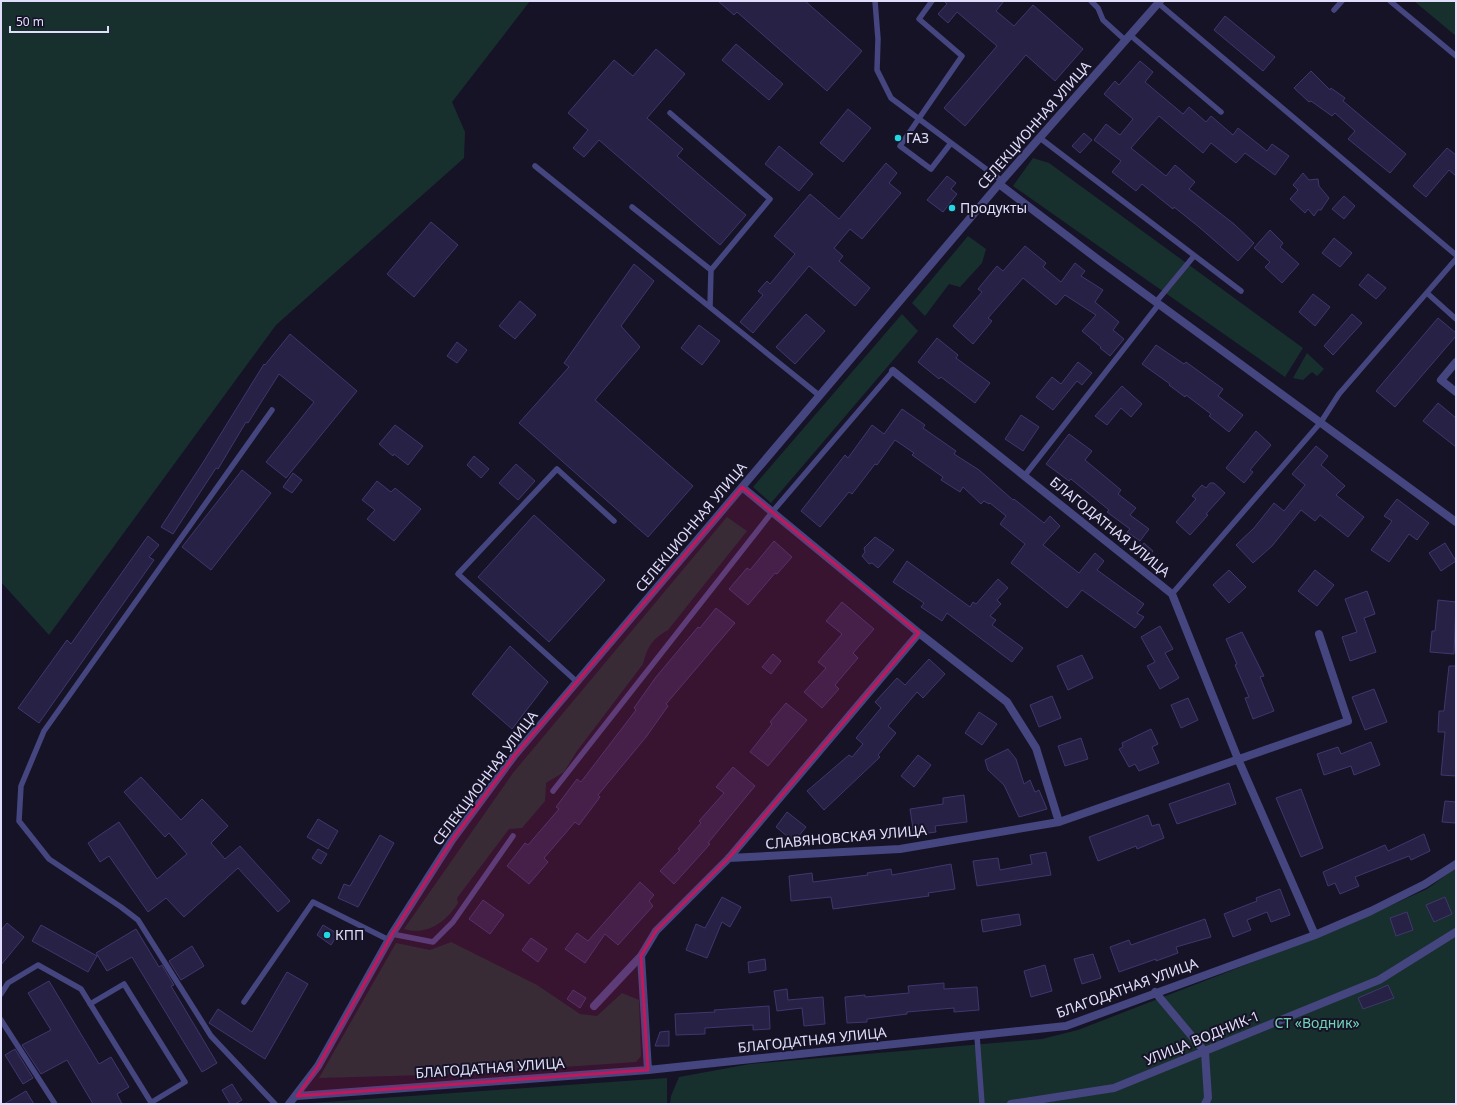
<svg xmlns="http://www.w3.org/2000/svg" width="1457" height="1105" viewBox="0 0 1457 1105" font-family="'Noto Sans',sans-serif">
<rect width="100%" height="100%" fill="#161327"/>
<path fill="#17302e" d="M1,1H530L452,102L465,132L464,158L276,325L49,635L1,582Z
M1414,1H1456V36Z
M1033,158L1049,163L1303,348L1285,377L1013,186Z
M968,236L986,249L982,263L960,287L949,284L925,316L912,303Z
M902,314L918,331L771,503L753,487Z
M1307,353L1324,369L1317,376L1312,372L1303,380L1293,378Z
M727,517L747,531L668,630C651,640 648,646 643,664L577,751L564,772L546,783L545,801L522,828L509,829L457,898L458,903C446,922 427,936 404,929L513,773Z
M1456,868V1104H670L671,1096L679,1077L750,1064L1042,1039L1078,1030L1346,926L1427,889Z
M451,942L537,985L580,1014L597,1016L622,993L639,1000L641,1056L636,1062L460,1074L319,1078L396,943L430,950Z
M667,1078V1104H296H297Z"/>
<path fill="#272245" stroke="#3f376e" d="M718,1H805L862,51L827,91L737,12L734,15Z
M944,1H1004L996,11L1014,26L1033,5L1083,49L1055,81L1026,55L965,126L944,108L997,46L957,12L948,23L938,14L947,4Z
M1225,16L1275,57L1263,71L1214,30Z
M736,44L783,84L769,100L722,60Z
M656,49L685,74L647,118L683,149L677,156L746,215L720,245L599,140L584,157L573,148L588,130L568,113L614,60L633,76Z
M1140,61L1153,72L1145,82L1183,114L1189,107L1206,122L1211,116L1233,135L1238,128L1267,151L1272,144L1289,156L1275,175L1245,153L1236,163L1211,143L1203,153L1159,116L1131,148L1166,176L1175,165L1195,182L1189,189L1234,224L1254,243L1238,261L1199,227L1174,207L1173,209L1142,184L1136,191L1112,172L1121,161L1094,140L1106,124L1120,135L1133,119L1104,94L1115,81L1119,85Z
M1311,71L1330,90L1331,88L1345,98L1343,101L1406,154L1390,173L1348,139L1355,131L1335,113L1332,116L1311,101L1309,102L1294,88Z
M848,109L871,128L843,162L820,143Z
M1084,133L1092,140L1080,153L1072,146Z
M779,146L813,174L799,191L765,164Z
M1447,148L1456,155V176L1449,170L1426,197L1413,186Z
M886,163L897,173L889,183L901,193L862,239L850,229L834,248L843,256L839,261L870,288L855,306L809,266L753,333L740,322L763,295L758,291L767,281L770,284L795,254L774,236L810,194L839,219Z
M1303,173L1309,180L1318,179L1319,186L1329,198L1321,210H1318L1314,216L1308,209L1305,213L1290,199L1298,190L1293,185Z
M947,176L956,183L951,189L957,194L943,212L927,200Z
M1344,196L1355,206L1344,219L1332,209Z
M431,222L458,245L414,297L387,274Z
M1270,230L1283,243L1280,247L1299,264L1282,283L1265,267L1270,262L1254,248Z
M1334,238L1352,253L1340,267L1322,253Z
M1025,246L1046,263L1043,267L1061,282L1075,263L1085,271L1081,276L1103,290L1095,302L1119,322L1113,330L1124,339L1110,356L1100,348L1101,347L1082,331L1096,315L1065,295L1056,305L1023,278L988,318L992,321L973,344L953,326L982,292L978,289L997,266L1003,271Z
M634,264L654,281L621,326L640,347L595,400L693,486L648,537L519,423L569,367L564,363Z
M1368,274L1386,288L1376,299L1359,285Z
M1313,294L1330,307L1315,326L1299,312Z
M520,301L536,315L515,339L499,326Z
M806,314L825,331L795,364L776,347Z
M1352,314L1362,323L1333,355L1324,346Z
M1438,318L1456,333V336L1395,407L1376,391Z
M699,325L720,341L702,365L681,348Z
M290,334L357,391L286,478L266,462L314,402L279,374L248,423L246,422L218,469L216,468L173,534L161,527L204,461L264,364L265,365Z
M937,338L958,355L956,358L990,383L975,403L941,377L939,379L918,362Z
M457,342L467,350L457,363L447,356Z
M1156,345L1184,364L1186,362L1223,389L1218,396L1243,415L1229,432L1209,416L1211,414L1186,395L1185,397L1169,385L1170,384L1142,364Z
M1078,362L1092,373L1082,385L1077,381L1053,410L1036,397L1052,377L1061,384Z
M1122,386L1142,404L1131,417L1121,408L1107,425L1095,416Z
M1438,403L1456,418V447L1423,421Z
M902,409L925,425L923,428L956,451L954,454L979,470L1013,500L1014,499L1044,523L1050,516L1060,526L1043,545L1079,573L1095,553L1104,561L1097,570L1144,604L1137,613L1144,617L1135,628L1082,590L1067,608L1011,563L1025,544L1000,524L1006,516L990,503L989,504L984,501L981,504L963,487L960,492L941,480L943,477L912,455L914,453L895,440L877,465L875,464L852,494L849,492L820,527L801,511L845,455L848,458L872,425L884,434Z
M1021,415L1039,427L1023,451L1005,439Z
M395,425L423,446L408,465L394,454L393,456L379,444Z
M1256,431L1271,445L1250,470L1253,472L1244,483L1226,468Z
M1069,434L1092,451L1085,460L1121,490L1118,494L1136,508L1130,515L1149,529L1140,541L1127,532L1130,529L1107,512L1109,510L1071,479L1069,481L1046,464Z
M1316,446L1328,456L1321,465L1345,486L1336,495L1364,517L1348,537L1320,515L1315,521L1301,510L1272,546L1253,563L1236,545L1254,528L1274,503L1284,511L1305,485L1292,474Z
M474,456L489,469L481,478L467,465Z
M516,464L535,481L518,500L499,483Z
M242,470L271,493L211,570L182,547Z
M293,473L302,480L292,493L283,487Z
M377,481L391,492L395,488L421,509L394,541L367,519L375,510L362,500Z
M1210,483H1214L1225,493L1206,514L1208,515L1190,535L1176,522L1196,499L1192,496L1202,485L1206,488Z
M1397,499L1429,523L1417,540L1409,534L1389,562L1371,550L1392,521L1384,516Z
M534,515L605,580L549,642L478,577Z
M148,536L159,545L149,557L154,560L39,723L18,708L67,640L71,644Z
M875,537L894,550L878,568L872,563L869,564L862,556L865,552L864,548Z
M774,541L792,557L777,574L775,573L748,605L729,589L747,568L750,570Z
M1144,543L1153,551L1146,560L1137,552Z
M1445,543L1456,561L1441,571L1429,553Z
M907,561L970,607L973,602L976,604L998,579L1008,588L997,600L1001,604L990,616L996,620L992,625L1023,648L1012,662L947,613L942,621L921,607L924,603L893,582Z
M1229,570L1246,587L1229,603L1213,585Z
M1315,570L1334,585L1317,606L1298,591Z
M1367,591L1375,614L1364,618L1376,652L1350,661L1342,637L1357,632L1345,599Z
M1438,600L1456,602L1454,654L1430,652L1432,631H1435Z
M842,602L874,629L853,653L858,658L835,685L839,689L822,708L804,692L826,668L818,662L842,634L826,621Z
M716,608L735,623L666,704L668,706L646,737L598,795L600,797L579,825L575,822L544,858L548,862L529,884L507,866L525,843L528,845L559,809L556,807L577,779L581,782L636,710L634,708L656,677L698,627L700,628Z
M1160,626L1173,649L1165,653L1179,678L1160,689L1147,666L1155,662L1141,637Z
M1242,632L1264,676L1260,677L1274,711L1253,719L1245,698L1249,697L1235,665L1237,664L1226,639Z
M510,646L548,682L512,729L472,694Z
M773,654L781,661L771,674L762,667Z
M1082,655L1093,678L1068,690L1057,666Z
M929,659L945,674L923,698L917,692L888,726L896,733L878,755L880,757L824,810L807,791L849,755L852,757L863,744L856,738L881,708L875,702L897,678L905,685Z
M1449,666H1456V776L1441,775L1445,732H1438L1439,711H1444Z
M1374,689L1387,722L1365,730L1352,697Z
M1052,696L1061,718L1039,727L1030,705Z
M1188,698L1198,720L1181,728L1171,705Z
M786,703L807,720L768,766L750,752L772,724L770,722Z
M979,712L997,724L982,745L965,733Z
M1151,729L1158,744L1152,747L1159,763L1139,771L1135,764L1129,767L1119,749L1123,747L1122,743Z
M1081,738L1088,759L1065,766L1058,746Z
M1371,742L1380,765L1354,775L1351,766L1324,775L1317,754L1338,747L1341,754Z
M1008,749L1016,759L1024,784L1030,780L1035,792L1039,790L1047,809L1019,817L1004,785L988,770L985,760Z
M918,755L931,765L914,787L901,776Z
M733,767L755,786L708,843L710,844L674,884L660,871L680,850L678,849L701,823L699,821L724,793L716,787Z
M141,777L181,820L202,799L228,826L211,843L225,859L240,846L290,901L278,912L238,868L184,917L166,898L148,912L109,856L100,862L88,843L119,822L157,879L187,854L169,833L165,837L124,792Z
M1229,783L1236,804L1177,824L1169,804Z
M1301,789L1323,848L1301,857L1276,798Z
M964,795L967,822L935,826L936,832L914,835L910,809L943,804V798Z
M1445,801L1456,802V823L1442,822Z
M787,812L806,827L794,842L776,827Z
M1148,815L1152,826L1159,824L1164,838L1137,849L1136,846L1098,861L1089,837Z
M318,819L338,831L328,849L307,837Z
M1424,834L1430,851L1411,860L1409,856L1355,877L1359,886L1340,894L1335,883L1328,886L1323,872L1385,845L1388,851Z
M380,835L394,843L358,907L338,898L344,884L350,886Z
M318,849L327,854L321,864L312,858Z
M1046,852L1051,875L977,886L973,861L998,858L1000,870L1032,864L1030,855Z
M951,864L955,889L928,893L929,896L833,909L831,897L791,901L789,876L812,873L813,882L868,875L867,873L891,869L892,875Z
M640,882L654,895L649,901L653,906L618,945L605,934L585,963L565,949L577,933L588,941Z
M1280,889L1290,915L1271,922L1267,912L1247,920L1251,930L1233,937L1224,914L1257,901L1256,898Z
M722,897L741,907L730,927L722,922L707,958L686,950L696,924L705,928Z
M1445,897L1452,914L1434,922L1426,905Z
M483,900L504,915L490,934L469,919Z
M1407,912L1413,930L1396,936L1390,918Z
M1019,914L1021,925L983,932L981,920Z
M1205,919L1211,937L1176,947L1178,953L1156,961V959L1119,972L1110,947L1129,940L1131,945Z
M7,923L24,937L1,965V930Z
M41,925L97,956L88,972L32,941Z
M323,925L338,934L331,945L317,935Z
M136,929L159,967L162,965L174,985L171,986L217,1063L202,1072L132,957L107,971L96,953Z
M531,938L547,949L538,962L522,950Z
M192,946L204,966L181,980L169,961Z
M1093,954L1101,978L1082,984L1074,959Z
M765,959L766,970L749,973L748,962Z
M1045,965L1052,991L1031,997L1024,971Z
M287,972L308,984L265,1059L209,1023L218,1009L252,1032Z
M49,981L99,1064L111,1057L129,1087L117,1094L122,1104H93L67,1060L41,1074L22,1045L51,1030L28,993Z
M944,983V989L977,987L979,1010L954,1012V1008L907,1012V1014L867,1019V1022L847,1023L845,997L865,995V997L909,993L908,986Z
M1388,985L1394,998L1363,1009L1358,998Z
M787,989L788,1000L823,997L825,1024L804,1026L802,1008L777,1011L774,991Z
M573,990L586,998L580,1008L567,999Z
M769,1006L770,1029L753,1030V1025L705,1028V1034L676,1035L675,1014L715,1012L714,1010Z
M669,1031V1046H655L660,1032Z
M15,1049L33,1078L23,1084L5,1055Z
M232,1084L242,1100L235,1104H230L222,1090Z
M26,1091L34,1104H4Z"/>
<g fill="none" stroke-linecap="round" stroke-linejoin="round">
<path stroke="#454580" stroke-width="5.5" d="M875,1L878,39L877,70L891,98L1002,181
M932,1L919,19L962,56L900,146L931,169L951,143
M1091,1L1098,8L1103,20L1125,40
M1390,1L1456,56
M1158,3L1456,255
M1334,10L1342,1
M1130,35L1221,112
M670,113L770,199L711,270
M1040,138L1241,291
M535,166L820,396
M632,207L711,270L710,307
M1427,293L1456,319
M1156,302L1194,256
M272,410L44,731L21,786L19,821L49,859L121,907L138,920L211,1036L275,1104
M1025,475L1159,304
M1172,594L1321,422L1339,394L1456,259
M576,681L458,574L557,469L614,521
M553,791L773,511L893,371
M392,934L433,942L453,922L513,836
M1,994L8,983L38,965L81,989L152,1104
M244,1002L313,902L389,940
M90,1004L124,984L185,1082L152,1102
M1,1020L55,1104
M977,1036L982,1104"/>
<path stroke="#454580" stroke-width="8" d="M999,184L1100,261L1456,522
M1456,362L1441,380L1456,392
M893,371L1172,594L1238,759L1315,935
M742,487L919,633L1007,702L1036,748L1059,822
M729,858L900,849L1059,822L1348,721L1319,634
M1155,992L1205,1052L1208,1098L1205,1104
M594,1006L641,956
M648,1070L641,956L656,931L729,858L919,633
M297,1096L648,1070L1066,1026L1315,935L1371,911L1425,884L1456,864
M289,1104L318,1066L392,934L452,840L514,756L999,184L1160,1
M1011,1104L1114,1088L1379,980L1456,932"/>
</g>
<path fill="#c2185b" fill-opacity="0.2" stroke="#c2185b" stroke-width="3" stroke-linejoin="round" d="M742,487L919,633L729,858L656,931L641,956L648,1070L297,1096L318,1066L392,934L452,840L514,756Z"/>
<g fill="#22d7e2" stroke="#161327" stroke-width="1.5">
<circle cx="898" cy="138" r="4"/>
<circle cx="952" cy="208" r="4"/>
<circle cx="327" cy="935" r="4"/>
</g>
<g text-anchor="middle" stroke-width="4" stroke-linejoin="round" paint-order="stroke">
<g font-size="14" fill="#e0defb" stroke="#161327">
<text transform="translate(1034 125) rotate(-49)" y="5">СЕЛЕКЦИОННАЯ УЛИЦА</text>
<text transform="translate(691 527) rotate(-50)" y="5">СЕЛЕКЦИОННАЯ УЛИЦА</text>
<text transform="translate(1110 527) rotate(39)" y="5">БЛАГОДАТНАЯ УЛИЦА</text>
<text transform="translate(485 778) rotate(-53)" y="5">СЕЛЕКЦИОННАЯ УЛИЦА</text>
<text transform="translate(846 837) rotate(-5)" y="5">СЛАВЯНОВСКАЯ УЛИЦА</text>
<text transform="translate(1127 988) rotate(-20)" y="5">БЛАГОДАТНАЯ УЛИЦА</text>
<text transform="translate(1202 1038) rotate(-22)" y="5">УЛИЦА ВОДНИК-1</text>
<text transform="translate(812 1040) rotate(-6)" y="5">БЛАГОДАТНАЯ УЛИЦА</text>
<text transform="translate(490 1068) rotate(-4)" y="5">БЛАГОДАТНАЯ УЛИЦА</text>
</g>
<g font-size="14" fill="#e0defb" stroke="#161327" text-anchor="start">
<text x="906" y="143">ГАЗ</text>
<text x="960" y="213">Продукты</text>
<text x="335" y="940">КПП</text>
</g>
<g font-size="14" fill="#72d2b6" stroke="#161327">
<text x="1317" y="1028">СТ «Водник»</text>
</g>
</g>
<rect width="1457" height="1105" fill="none" stroke="#e0defb" stroke-width="4"/>
<path d="M10 26v6h98v-6" fill="none" stroke="#e0defb" stroke-width="2"/>
<text x="16" y="26" font-size="12" fill="#e0defb" stroke="#161327" stroke-width="3" paint-order="stroke">50 m</text>
</svg>
